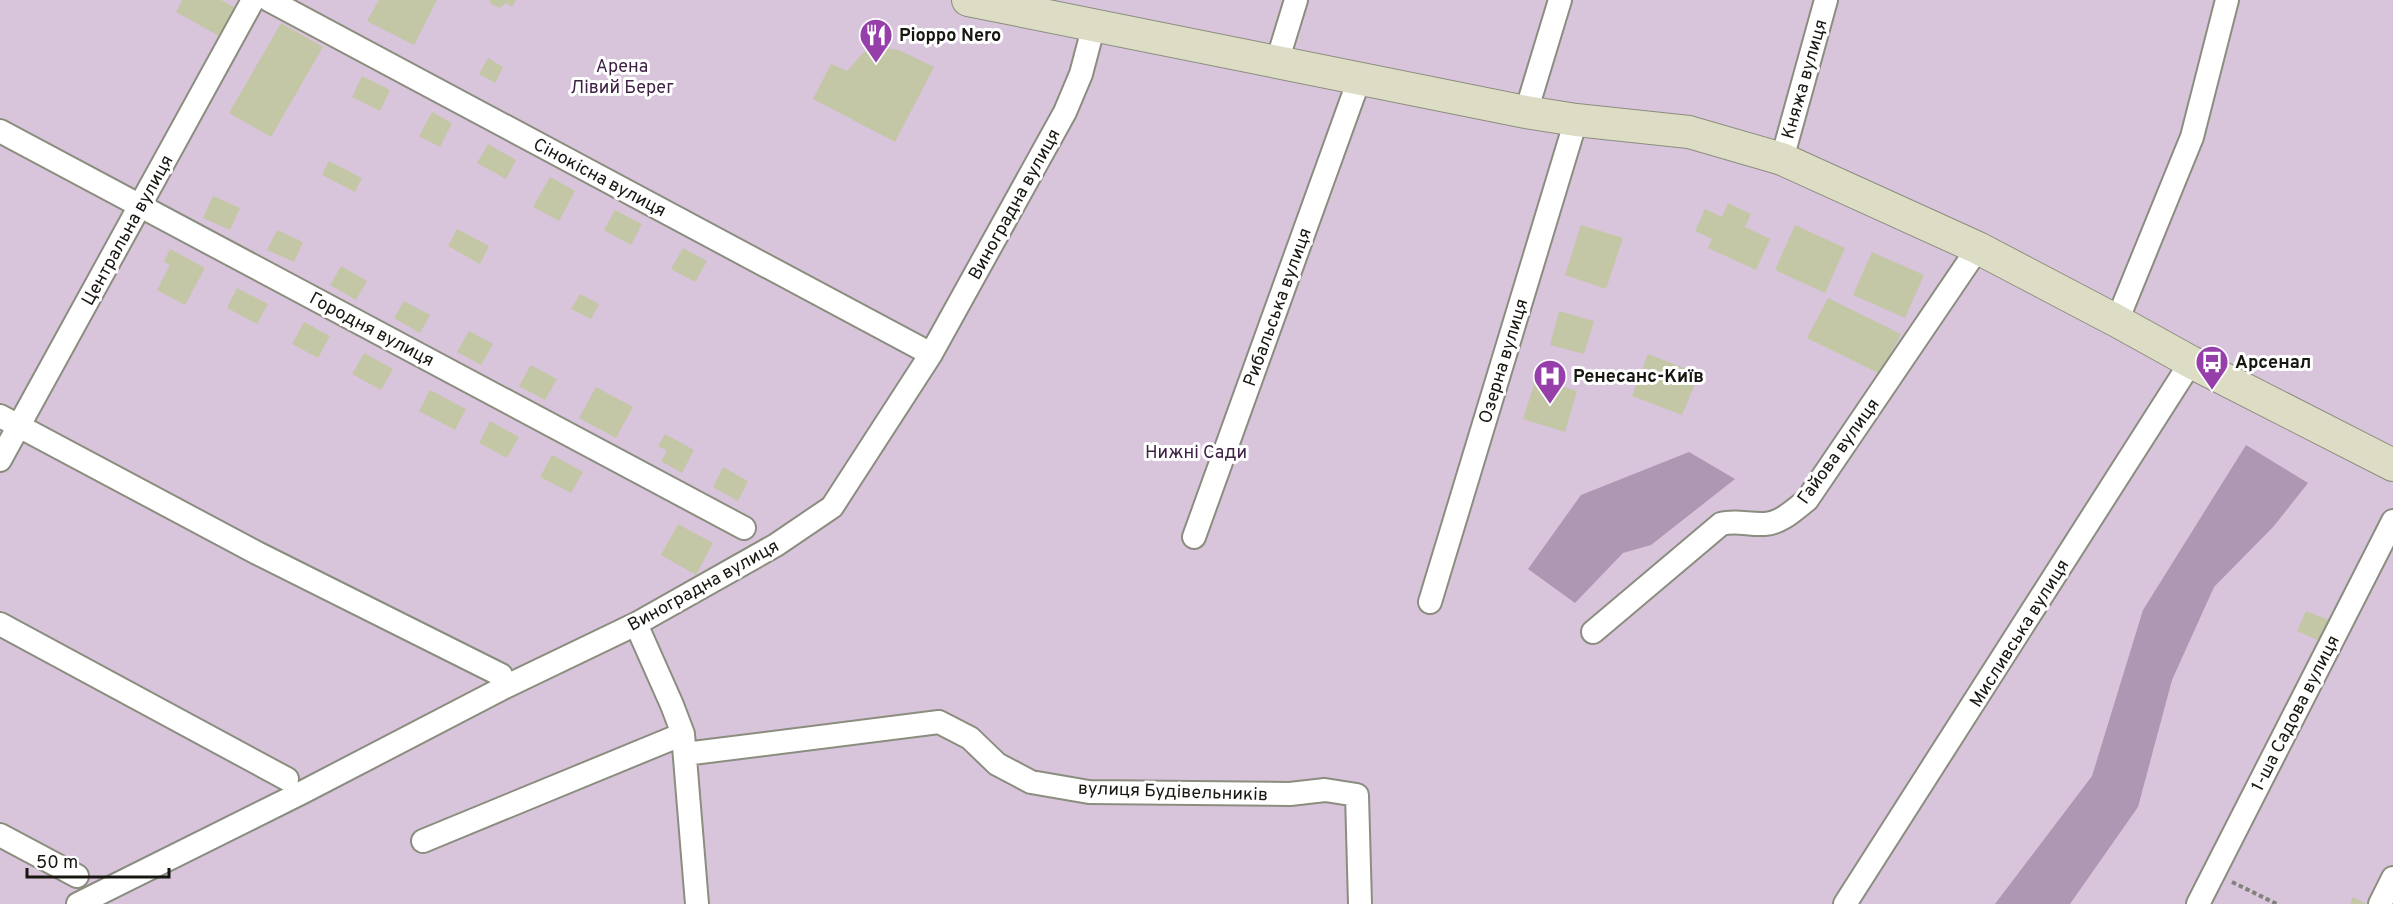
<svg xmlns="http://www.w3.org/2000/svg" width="2393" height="904" viewBox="0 0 2393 904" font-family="Overpass,sans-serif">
<rect width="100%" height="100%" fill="#f2f3e3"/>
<path fill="#d8c5dc" d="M0,0H2393V904H0Z"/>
<path fill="#ad97b2" d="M2246,445L2308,483L2274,526L2214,587L2172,680L2138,807L2070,904H1995L2092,776L2143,610Z
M1689,452L1735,479L1651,545L1623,553L1575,603L1528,569L1581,495Z"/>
<path fill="#c3c7a5" d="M182,0H221L236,8L221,37L176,12Z
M379,0H437L414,45L367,21Z
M489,0H516L512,7L506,3L500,8L491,4Z
M281,23L323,47L271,137L229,113Z
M883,48L899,50L934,67L895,142L813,99L831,64L847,71L864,52Z
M488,58L503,67L495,83L479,74Z
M362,76L390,90L380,111L352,97Z
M432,112L452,123L440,147L419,136Z
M488,144L516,160L506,179L477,163Z
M329,161L362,178L355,192L322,175Z
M550,177L575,191L559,221L533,207Z
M213,196L240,208L230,230L203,218Z
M1728,203L1751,214L1745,227L1770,239L1756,270L1708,248L1712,239L1695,231L1705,209L1722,217Z
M615,210L642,224L631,245L604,230Z
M1581,225L1623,238L1606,289L1565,275Z
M1795,225L1845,248L1825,293L1775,270Z
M457,229L489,246L480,264L448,246Z
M277,230L303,242L294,262L267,250Z
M683,248L707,261L695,282L671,269Z
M170,249L205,268L185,305L157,290L170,265L164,262Z
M1872,252L1924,275L1905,318L1853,295Z
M341,266L367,281L356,300L330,285Z
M237,288L268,304L257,324L227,308Z
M580,294L599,304L591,319L571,309Z
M1828,298L1901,334L1880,374L1807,338Z
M404,301L430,315L420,333L394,318Z
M1559,311L1594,321L1584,354L1550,345Z
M304,322L330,336L318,358L292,344Z
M469,331L493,344L481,365L457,352Z
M364,353L393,369L381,390L352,374Z
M1648,354L1699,374L1682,415L1632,396Z
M531,365L557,379L545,400L519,386Z
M1536,378L1577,391L1565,432L1523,419Z
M596,387L633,407L616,438L579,418Z
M430,390L466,409L455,430L419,411Z
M490,421L519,437L507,458L479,443Z
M665,434L694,450L682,473L661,461L667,451L658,446Z
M552,455L583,472L571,493L540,477Z
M723,467L748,481L738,501L713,487Z
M678,524L713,543L696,575L661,555Z
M2306,611L2329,620L2320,641L2297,631Z
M2353,897L2367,904H2350Z"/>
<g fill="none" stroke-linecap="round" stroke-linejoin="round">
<g stroke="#8b8d7e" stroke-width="26">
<path id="street" d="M269,0L931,354
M1277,62L1296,0
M1526,112L1560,0
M0,131L744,528
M1782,159L1826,0
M2117,321L2192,137L2227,0
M0,416L257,553L501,675
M0,460L253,0
M1194,537L1360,77
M1430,602L1576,120
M0,624L287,779
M636,624L672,705L683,734L697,904
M1593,632L1721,524C1736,520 1749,525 1765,524C1781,523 1794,510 1807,500L1978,248
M685,754L939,722L970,738L997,764L1031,782L1089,792L1290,794L1325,790L1357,795L1360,904
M0,835L77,876
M423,841L683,734
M78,904L303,792L507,686L636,624L776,545L832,507L931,354L1065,112L1081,74L1094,25
M1845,904L2191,362
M2198,904L2393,521
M2380,904L2393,878"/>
</g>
<g stroke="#8b8d7e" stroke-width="34">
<path id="secondary" d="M968,0L1526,112L1576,120L1689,132L1782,159L1978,248L2117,321L2191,362L2393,465"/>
</g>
<path stroke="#828378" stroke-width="4" stroke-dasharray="4.5 3" stroke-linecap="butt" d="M2232,882L2277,904"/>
<use href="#street" stroke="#fff" stroke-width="22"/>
<use href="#secondary" stroke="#dcddc4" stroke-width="32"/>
</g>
<defs>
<g id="restaurant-pin" transform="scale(1.725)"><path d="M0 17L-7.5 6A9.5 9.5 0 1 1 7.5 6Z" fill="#963eaa" stroke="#fff"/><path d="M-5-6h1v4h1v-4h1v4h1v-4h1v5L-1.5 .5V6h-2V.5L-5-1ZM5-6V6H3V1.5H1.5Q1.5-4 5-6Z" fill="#fff"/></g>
<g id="bus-pin" transform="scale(1.725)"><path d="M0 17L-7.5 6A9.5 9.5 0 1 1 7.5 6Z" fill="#963eaa" stroke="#fff"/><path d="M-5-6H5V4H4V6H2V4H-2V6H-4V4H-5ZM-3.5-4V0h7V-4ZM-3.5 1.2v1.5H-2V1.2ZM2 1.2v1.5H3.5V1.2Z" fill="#fff"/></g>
<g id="hospital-pin" transform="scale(1.725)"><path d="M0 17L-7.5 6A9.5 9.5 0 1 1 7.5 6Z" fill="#963eaa" stroke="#fff"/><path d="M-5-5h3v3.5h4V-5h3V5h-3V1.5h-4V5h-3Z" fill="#fff"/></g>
</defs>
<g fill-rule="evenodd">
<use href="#restaurant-pin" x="876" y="35"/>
<use href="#bus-pin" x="2212" y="362"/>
<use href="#hospital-pin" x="1550" y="376"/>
</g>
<g text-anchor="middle" stroke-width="6" stroke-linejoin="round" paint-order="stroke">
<g font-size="18" font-weight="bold" fill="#171711" stroke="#fff" text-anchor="start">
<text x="899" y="41">Pioppo Nero</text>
<text x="2235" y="368">Арсенал</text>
<text x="1573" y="382">Ренесанс-Київ</text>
</g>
<g font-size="18" fill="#3f2146" stroke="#fff">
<text x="622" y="72">Арена<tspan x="622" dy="21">Лівий Берег</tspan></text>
<text x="1196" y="458">Нижні Сади</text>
</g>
<g font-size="18" fill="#171711" stroke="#fff">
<text transform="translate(1804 79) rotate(-74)" y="6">Княжа вулиця</text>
<text transform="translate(600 177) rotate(28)" y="6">Сінокісна вулиця</text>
<text transform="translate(1014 204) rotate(-61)" y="6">Виноградна вулиця</text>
<text transform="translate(127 230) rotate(-61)" y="6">Центральна вулиця</text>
<text transform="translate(1277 307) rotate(-70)" y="6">Рибальська вулиця</text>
<text transform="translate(372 329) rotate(28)" y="6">Городня вулиця</text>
<text transform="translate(1503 361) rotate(-73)" y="6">Озерна вулиця</text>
<text transform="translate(1838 451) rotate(-54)" y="6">Гайова вулиця</text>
<text transform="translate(703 585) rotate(-29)" y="6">Виноградна вулиця</text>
<text transform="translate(2019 633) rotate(-58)" y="6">Мисливська вулиця</text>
<text transform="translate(2295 713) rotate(-63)" y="6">1-ша Садова вулиця</text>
<text transform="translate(1173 791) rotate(2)" y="6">вулиця Будівельників</text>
</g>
</g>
<path d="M27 868v9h142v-9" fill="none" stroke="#171711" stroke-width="3"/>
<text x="36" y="868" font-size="18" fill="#171711" stroke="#ffffff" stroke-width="4.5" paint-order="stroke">50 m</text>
</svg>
